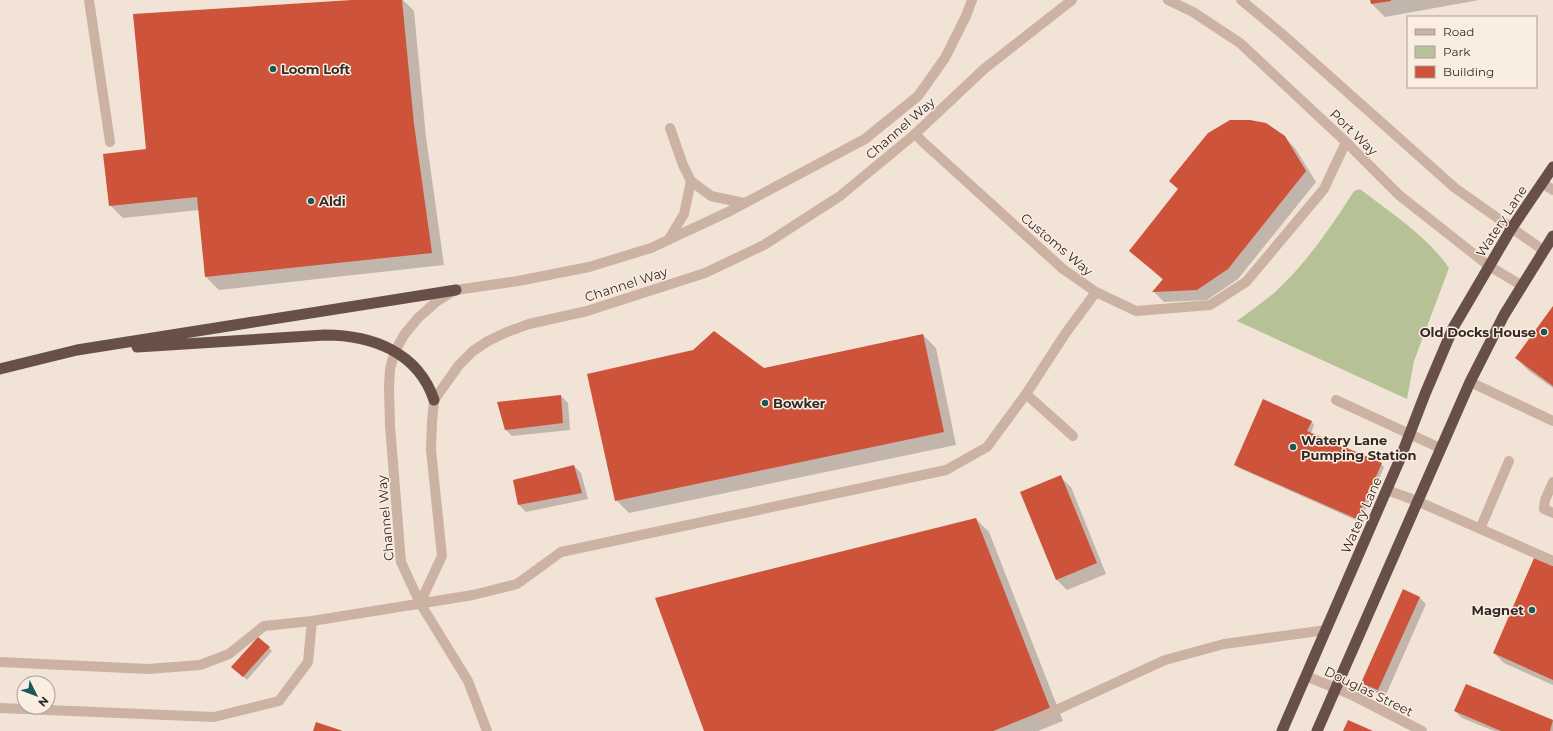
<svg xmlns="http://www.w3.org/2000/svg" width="1553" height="731" viewBox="0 0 1553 731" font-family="Montserrat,sans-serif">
<rect width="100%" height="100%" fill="#f2e3d7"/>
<path fill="#b6c296" d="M1360,189C1391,213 1427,236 1449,268L1414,361L1407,399L1237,321C1250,311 1264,302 1276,291C1306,264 1333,224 1354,191Z"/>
<path fill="#0003" d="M367,0H403L414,11L426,137L444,265L219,290L206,277L199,210L123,218L110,205L147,150Z
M1371,0H1479L1385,17L1372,4Z
M1284,137L1295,148L1316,182L1238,279L1207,300L1164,302L1154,292L1163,280L1130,250L1179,190Z
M1553,307V388L1529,371L1516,358Z
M923,335L936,348L956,445L629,513L616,500L764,369Z
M561,396L568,403L570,430L512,436L505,429Z
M1311,421L1314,425L1311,433L1381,464L1384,467L1360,522L1239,468L1235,465Z
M574,466L581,473L588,499L526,512L519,505Z
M1060,477L1071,487L1106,574L1067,590L1056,579Z
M976,519L989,532L1063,721L1038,731H705Z
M1553,567V685L1504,663L1494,653Z
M1419,597L1426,604L1385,697L1369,689L1362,683Z
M258,638L272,651L247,680L236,670Z
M1466,685L1553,721V731H1494L1462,718L1455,711Z"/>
<path fill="#cd533a" d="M352,0H402L414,124L432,253L205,277L197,197L109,206L103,154L146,149L133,14Z
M1370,0H1391V1L1371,4Z
M1230,120H1250L1266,123L1285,136L1306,171L1228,269L1197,290L1152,292L1163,279L1129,251L1178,189L1169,181L1208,133Z
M1553,306V386L1515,358Z
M714,331L764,368L923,334L944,432L615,501L587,374L693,350Z
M561,395L563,423L505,430L497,402Z
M1263,399L1312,421L1307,431L1382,463L1357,519L1234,465Z
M574,465L582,493L518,505L513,480Z
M1061,475L1097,563L1056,580L1020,492Z
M976,518L1050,708L993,731H704L655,598Z
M1534,558L1553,566V680L1493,653Z
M1403,589L1420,597L1378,690L1361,683Z
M258,637L270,647L243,677L231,667Z
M1466,684L1553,720L1550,731H1501L1454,711Z
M1348,720L1373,731H1343Z
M316,722L343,731H313Z"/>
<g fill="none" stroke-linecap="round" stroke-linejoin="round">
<path stroke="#cbb2a2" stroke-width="10" d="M89,0L110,142
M670,128L683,165L691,181L711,196L744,203
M915,134L924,143L1063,269L1096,292L1136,311L1210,305L1246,282L1324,189L1346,142
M669,239L684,214L691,181
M1026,394L1073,436
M1336,400L1440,448
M1553,482L1545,500L1544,509L1553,513
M1387,490L1417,501L1553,561
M1480,529L1509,461
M420,603L468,681L487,731
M0,662L148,669L200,665L229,654L264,626L312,621L473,595L517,584L561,552L946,470L987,447L1026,394L1065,334L1096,292
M0,708L214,717L279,701L308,662L312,621
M1039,718L1165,660L1224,644L1326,630"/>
<path stroke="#cbb2a2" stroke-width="10" d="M1542,183L1553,190
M1470,382L1553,421
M420,603L442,556L431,450L432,422L434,400L459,365L473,351L488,341L507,332L529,324L587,311L705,273L764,245L840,196L915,134L984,69L1072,0
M420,603L401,562L390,426L389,387L390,369L395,351L404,335L418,318L436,302L455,290
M1306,676L1350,694L1422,731"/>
<path stroke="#cbb2a2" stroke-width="10" d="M1168,0L1193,12L1240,43L1346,142L1399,195L1489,266L1521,285
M1241,0L1281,33L1455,188L1543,250
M456,290L518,281L589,267L651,248L728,212L865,139L918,96L945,58L966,16L972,0"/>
<path stroke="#685048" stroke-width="11" d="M137,347L325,335C372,335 418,352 434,400
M0,369L77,350L456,290
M1282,731L1400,459L1425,394L1453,328L1511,229L1553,167
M1317,731L1470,382L1504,315L1553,236"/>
</g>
<g fill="#185958" stroke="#faeee3" stroke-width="1.5">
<circle cx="273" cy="69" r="4"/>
<circle cx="311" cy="201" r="4"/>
<circle cx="1544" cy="332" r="4"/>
<circle cx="765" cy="403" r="4"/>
<circle cx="1293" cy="447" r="4"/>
<circle cx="1532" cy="610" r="4"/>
</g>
<g text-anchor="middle" stroke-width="3" stroke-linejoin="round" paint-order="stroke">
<g font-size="13" font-weight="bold" fill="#352925" stroke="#faeee3" text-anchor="start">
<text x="281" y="74">Loom Loft</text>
<text x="319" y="206">Aldi</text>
<text x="1536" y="337" text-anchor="end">Old Docks House</text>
<text x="773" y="408">Bowker</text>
<text x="1301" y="445">Watery Lane<tspan x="1301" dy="15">Pumping Station</tspan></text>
<text x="1524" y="615" text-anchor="end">Magnet</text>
</g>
<g font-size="13" fill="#352925" stroke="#faeee3">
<text transform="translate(900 128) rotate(-41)" y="5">Channel Way</text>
<text transform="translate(1354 132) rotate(44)" y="5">Port Way</text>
<text transform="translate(1501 221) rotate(-57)" y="5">Watery Lane</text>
<text transform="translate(1057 244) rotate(40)" y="5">Customs Way</text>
<text transform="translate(626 284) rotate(-18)" y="5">Channel Way</text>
<text transform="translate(1361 515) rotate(-66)" y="5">Watery Lane</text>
<text transform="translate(385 518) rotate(-95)" y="5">Channel Way</text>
<text transform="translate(1369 691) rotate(26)" y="5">Douglas Street</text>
</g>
</g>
<rect x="1407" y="16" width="130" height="72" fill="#faeee3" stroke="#ab9f97"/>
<rect x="1415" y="29" width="20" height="6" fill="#cbb2a2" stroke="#ab9f97"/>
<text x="1443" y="36" font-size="12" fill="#352925">Road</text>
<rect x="1415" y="46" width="20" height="12" fill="#b6c296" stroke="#ab9f97"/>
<text x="1443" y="56" font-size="12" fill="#352925">Park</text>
<rect x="1415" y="66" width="20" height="12" fill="#cd533a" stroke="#ab9f97"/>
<text x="1443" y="76" font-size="12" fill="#352925">Building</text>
<g transform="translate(36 695) rotate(132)"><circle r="19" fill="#faeee3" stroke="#ab9f97"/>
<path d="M0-3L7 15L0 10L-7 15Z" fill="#185958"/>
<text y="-6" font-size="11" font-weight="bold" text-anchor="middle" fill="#352925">N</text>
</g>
</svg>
